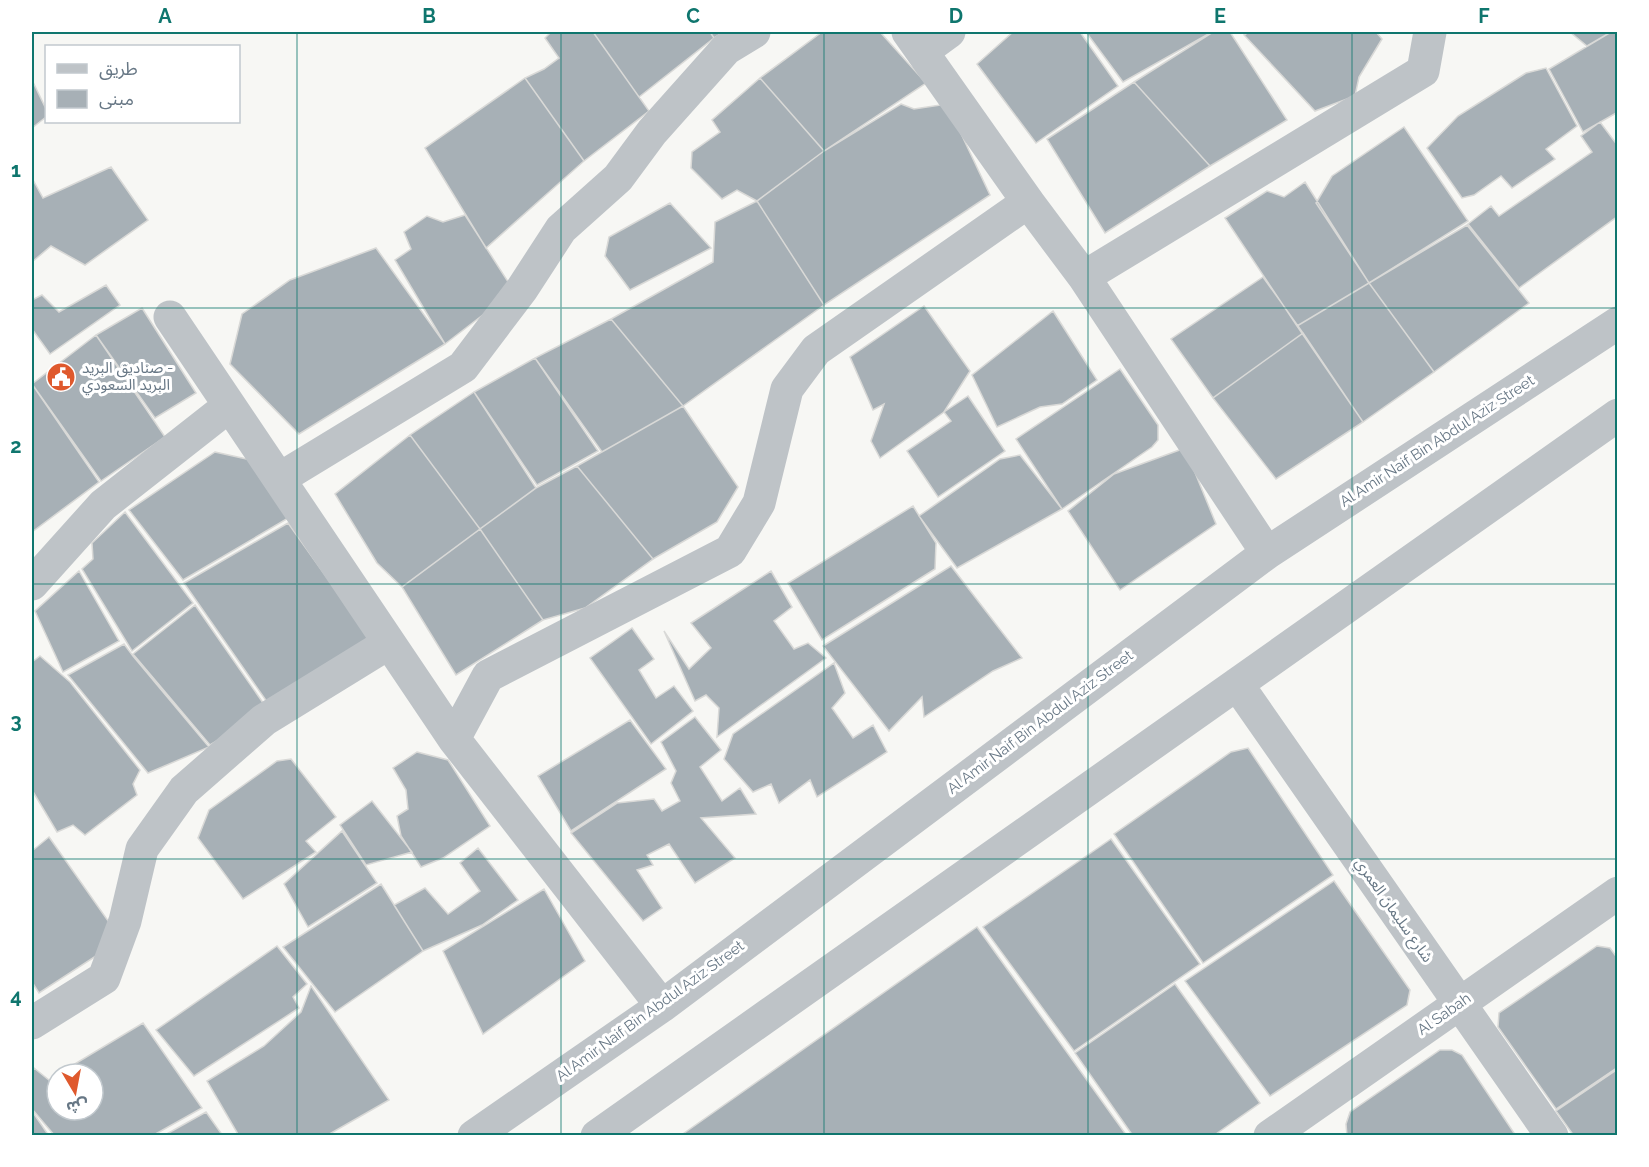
<svg xmlns="http://www.w3.org/2000/svg" width="1649" height="1167" viewBox="0 0 1649 1167" font-family="Raleway,'Noto Sans Arabic',sans-serif">
<rect width="100%" height="100%" fill="#f7f7f4"/>
<path fill="#a7b0b6" stroke="#d9d9d7" stroke-width="1.5" d="M551,32H593L649,111L584,161L525,78L544,69L559,58L545,38Z
M593,32H710L714,38L639,97Z
M710,32H724L714,38Z
M822,32H880L926,83L824,151L760,78Z
M1013,32H1080L1118,86L1036,143L977,64Z
M1086,32H1212L1123,82Z
M1213,32H1230L1287,120L1210,166L1134,82Z
M1249,32H1376L1382,39L1359,77L1355,96L1315,111L1244,35Z
M1570,32H1611L1587,46Z
M1611,32H1618V112L1583,132L1549,69Z
M1546,68L1577,126L1546,149L1555,159L1512,188L1501,176L1474,195L1462,198L1427,148L1458,116L1526,73Z
M525,78L584,161L486,248L425,148Z
M760,78L824,151L757,201L737,190L722,199L691,168L692,152L720,132L712,120Z
M32,80L46,109V117L32,128Z
M1134,82L1210,166L1105,233L1047,139Z
M901,104L914,109L947,104L990,195L824,305L757,201L824,151Z
M1600,122L1618,146V216L1519,288L1468,224L1491,206L1499,216L1592,152L1581,136Z
M1404,127L1468,221L1369,283L1316,203L1332,176Z
M111,167L148,220L85,265L51,246L32,262V178L43,198Z
M1305,182L1369,283L1297,326L1225,218L1267,191L1284,197Z
M757,201L824,305L683,406L611,319L713,262L715,222Z
M670,203L711,248L630,290L605,256L609,237Z
M465,215L514,291L445,344L395,260L411,249L404,232L427,216L443,222Z
M1467,225L1529,303L1434,372L1369,283Z
M376,248L445,344L299,434L230,364L242,314L290,280Z
M1263,277L1303,333L1213,398L1171,339Z
M1369,283L1434,372L1363,422L1297,326Z
M106,285L120,305L50,354L32,329V300L42,295L59,312Z
M924,306L970,371L944,412L880,458L871,441L884,404L873,410L850,357Z
M142,308L196,393L155,418L96,335Z
M1053,311L1097,380L1062,404L1040,407L997,427L972,375Z
M611,319L683,406L602,452L535,358Z
M1303,333L1363,422L1276,479L1213,398Z
M96,335L165,437L101,481L32,384Z
M535,358L598,451L537,485L474,392Z
M1120,369L1158,425V440L1152,447L1062,509L1016,439Z
M32,384L99,482L32,532Z
M474,392L536,488L480,529L410,435Z
M968,396L1005,451L938,497L907,451L951,421L944,412Z
M683,406L738,487L717,522L653,559L577,466Z
M410,435L480,529L402,587L377,563L335,494Z
M1185,448L1216,524L1120,590L1068,511L1114,474Z
M215,452L251,460L290,517L183,580L129,510Z
M1020,455L1062,509L957,568L919,516L1000,459Z
M577,466L653,559L585,608L543,620L480,529L536,488Z
M913,506L936,543L935,569L822,640L788,583Z
M125,512L193,603L132,651L82,569L93,559L92,543Z
M288,523L373,642L272,709L184,583Z
M480,529L543,620L456,675L402,587Z
M951,566L1022,658L993,671L924,717L922,697L889,731L823,646Z
M79,571L119,641L63,672L35,611Z
M771,571L792,607L774,621L794,649L808,643L826,658L717,737L719,708L706,695L695,701L664,631L689,669L711,648L691,623Z
M195,605L268,710L210,745L133,654Z
M632,628L654,659L639,670L656,698L674,686L693,711L651,744L590,658Z
M124,644L133,656L209,747L148,773L68,675Z
M40,656L70,682L140,770L133,784L137,795L85,835L73,825L57,832L32,790V662Z
M834,663L845,693L832,708L853,738L873,725L887,752L817,797L810,780L779,803L771,784L753,792L724,759L733,734Z
M695,717L721,750L700,767L722,801L740,788L756,814L701,818L735,858L695,883L669,844L647,855L653,865L637,870L662,908L643,921L571,833L617,803L654,799L662,811L680,801L671,783L676,771L661,742Z
M630,720L666,769L571,831L538,776Z
M1248,748L1333,875L1203,963L1114,834L1231,752Z
M417,752L448,760L490,826L443,858L421,867L401,836L397,816L408,809L406,790L393,768Z
M291,759L336,817L306,841L316,852L243,899L198,838L209,810L277,761Z
M372,801L412,852L366,865L340,825Z
M342,831L377,883L308,927L284,884Z
M49,837L111,925L96,956L39,993L32,982V851Z
M1111,839L1200,964L1074,1051L983,927Z
M478,848L518,900L482,925L423,951L394,905L425,888L448,914L480,891L460,863Z
M1334,881L1410,990L1407,1005L1270,1096L1185,981Z
M381,884L423,951L335,1012L283,947Z
M544,889L585,961L483,1034L443,951Z
M977,927L1127,1136H680Z
M277,946L307,984L293,997L299,1008L194,1076L156,1030Z
M1597,946L1610,948L1618,959V1067L1556,1109L1498,1027L1499,1013Z
M1175,984L1260,1103L1213,1136H1133L1075,1053Z
M311,986L389,1100L326,1136H239L207,1081L264,1046L301,1012Z
M143,1023L202,1108L152,1136H55L32,1109V1071L34,1068L49,1080L57,1075V1110H93V1074H58Z
M1440,1050H1452L1462,1055L1516,1136H1347L1346,1124L1350,1112Z
M1618,1069V1136H1574L1556,1111Z
M32,1111L47,1133L48,1136H32Z
M206,1112L223,1136H163Z"/>
<g fill="none" stroke-linecap="round" stroke-linejoin="round">
<path stroke="#bec3c7" stroke-width="33" d="M908,32L1028,202L1084,277L1267,553
M923,51L949,32
M1084,277L1423,71L1430,32
M170,317L454,739L662,1006
M279,479L463,367L522,289L561,229L618,178L652,132L726,49L754,32
M32,584L103,505L229,406
M1237,684L1552,1136
M454,739L488,676L730,551L759,503L787,389L816,350L1028,202
M32,1023L104,978L125,921L142,849L184,790L264,720L389,643
M474,1136L662,1006L1267,553L1618,323
M597,1136L1618,415
M1270,1136L1618,893"/>
</g>
<path fill="none" stroke="#0f766e" stroke-width="1.5" stroke-opacity="0.55" d="M297,32V1136M561,32V1136M824,32V1136M1088,32V1136M1352,32V1136M32,308H1618M32,584H1618M32,859H1618"/>
<defs>
<g id="civic-disc" transform="scale(1.5)"><circle r="9.5" fill="#df592d" stroke="#fff"/><path d="M-.6-6.5H3V-4.5H.6V-3L4-1V1h2V6H-6V1h2V-1L-.6-3ZM-1.2 2.5V6h2.4V2.5Z" fill="#fff"/></g>
</defs>
<g fill-rule="evenodd">
<use href="#civic-disc" x="61" y="377"/>
</g>
<g text-anchor="middle" stroke-width="6" stroke-linejoin="round" paint-order="stroke">
<g font-size="15" fill="#677785" stroke="#fff" text-anchor="start">
<text x="82" y="373">صناديق البريد -<tspan x="82" dy="17">البريد السعودي</tspan></text>
</g>
<g font-size="15" fill="#677785" stroke="#fff">
<text transform="translate(1437 441) rotate(-33)" y="5">Al Amir Naif Bin Abdul Aziz Street</text>
<text transform="translate(1040 722) rotate(-37)" y="5">Al Amir Naif Bin Abdul Aziz Street</text>
<text transform="translate(1394 910) rotate(55)" y="5">شارع سليمان العمري</text>
<text transform="translate(650 1011) rotate(-36)" y="5">Al Amir Naif Bin Abdul Aziz Street</text>
<text transform="translate(1444 1014) rotate(-35)" y="5">Al Sabah</text>
</g>
</g>
<rect width="1649" height="1167" fill="none" stroke="#ffffff" stroke-width="66"/>
<rect x="45" y="45" width="195" height="78" fill="#ffffff" stroke="#c2c9ce" stroke-width="1.5"/>
<rect x="57" y="64" width="30" height="9" fill="#bec3c7" stroke="#c2c9ce" stroke-width="1.5"/>
<text x="99" y="75" font-size="18" fill="#677785">طريق</text>
<rect x="57" y="90" width="30" height="18" fill="#a7b0b6" stroke="#c2c9ce" stroke-width="1.5"/>
<text x="99" y="105" font-size="18" fill="#677785">مبنى</text>
<g transform="translate(75 1092) rotate(170)"><circle r="28" fill="#ffffff" stroke="#c2c9ce" stroke-width="1.5"/>
<path d="M0-4.5L10 22L0 15L-10 22Z" fill="#df592d"/>
<text y="-9" font-size="16" font-weight="bold" text-anchor="middle" fill="#677785">ش</text>
</g>
<rect x="33" y="33" width="1583" height="1101" fill="none" stroke="#0f766e" stroke-width="2"/>
<g font-size="20" text-anchor="middle" font-weight="bold" fill="#0f766e">
<text x="165" y="23">A</text>
<text x="429" y="23">B</text>
<text x="693" y="23">C</text>
<text x="956" y="23">D</text>
<text x="1220" y="23">E</text>
<text x="1484" y="23">F</text>
<text x="16" y="177">1</text>
<text x="16" y="453">2</text>
<text x="16" y="728">3</text>
<text x="16" y="1003">4</text>
</g>
</svg>
